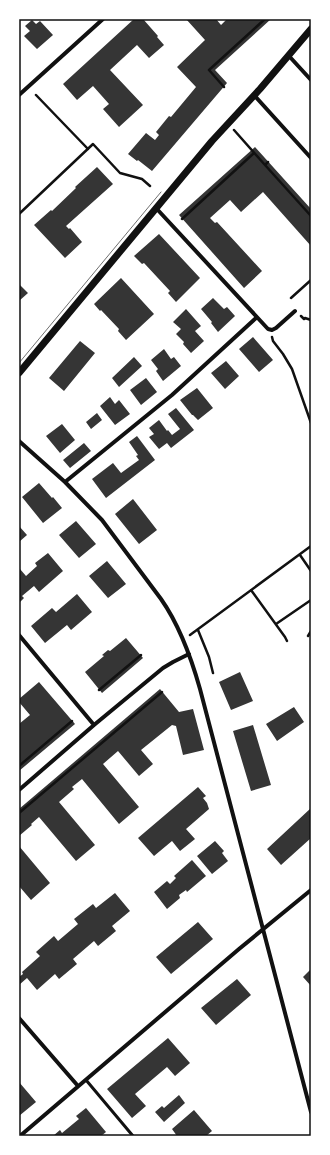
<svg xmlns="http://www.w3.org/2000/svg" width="330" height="1155" viewBox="0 0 330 1155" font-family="'Source Sans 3',sans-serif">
<rect width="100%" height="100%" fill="#fff"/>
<path fill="#353535" d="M134,19H143L158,36L157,37L164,45L149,58L137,45L110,70L143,105L119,127L103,109L109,104L93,86L77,100L63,84Z
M186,19H216L221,25L227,19H271L215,70L227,83L152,171L138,160L137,161L128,154L146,133L155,140L159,135L156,132L169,116L171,117L196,87L177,67L205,40Z
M32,20L36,24L40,21L53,35L37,49L24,36L30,31L25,26Z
M255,147L311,209V246L263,192L241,212L230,200L210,218L215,223L217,222L262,271L244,288L179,215Z
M97,167L113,184L66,226L69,229L70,228L82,242L65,258L34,225L51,210L52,211L76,188L75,187Z
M159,234L200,278L176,302L168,293L170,291L144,263L142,264L134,256Z
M121,278L154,314L126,340L118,331L119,329L101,310L100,311L94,304Z
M19,284L28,293L19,301Z
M213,298L224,309L227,307L235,316L218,332L211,323L212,322L201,309Z
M186,309L201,326L195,331L204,341L191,353L183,344L184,342L176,334L181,329L173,322Z
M253,337L273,360L259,372L239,349Z
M80,341L95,353L64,391L49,378Z
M164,349L171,359L174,357L181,366L163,381L156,371L158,369L151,360Z
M134,357L142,366L119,387L112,378Z
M226,361L239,376L225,389L211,373Z
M146,378L157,392L141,405L130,390Z
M197,388L213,408L198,420L193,415H192L180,400Z
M110,397L115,404L119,400L130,414L115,425L100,406Z
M176,408L194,430L171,448L167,443L159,449L149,437L154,434L149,428L159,420L167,431L168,430L172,435L180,429L168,414Z
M97,413L102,420L91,429L86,422Z
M62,424L75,440L60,453L46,436Z
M137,436L155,460L106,498L92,479L113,463L121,473L139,460L136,456L138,455L129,442Z
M84,443L91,451L70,468L63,460Z
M39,483L52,498L53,497L62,508L43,523L22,497Z
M133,499L157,530L139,544L115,514Z
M76,521L96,544L79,558L59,535Z
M19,526L27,535L19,542Z
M48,553L63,571L39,592L34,586L22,596L24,598L19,603V570L20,569L26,576L37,566L35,563Z
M107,561L126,584L108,598L89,576Z
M77,594L92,612L71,630L67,625L45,643L31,626L52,608L56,612Z
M126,638L143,658L102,693L85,672L104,656L102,655L108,650L110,651Z
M240,672L253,701L231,710L219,682Z
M39,682L75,724L19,771V724L30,715L19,702V699Z
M160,689L179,712L193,709L204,750L183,755L176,726L172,725L141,750L153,764L139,776L118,751L103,764L139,807L119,824L82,779L72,787L74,789L59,802L95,845L76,861L39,817L31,824L32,825L19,836V809Z
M294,707L304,722L277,741L266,724Z
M253,725L271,785L251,791L233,731Z
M198,787L206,796L203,798L207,803L209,809L186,829L195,839L180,851L172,841L154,856L138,838Z
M311,808V838L281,865L267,849Z
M215,841L224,851L222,853L228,861L212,874L197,856Z
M19,846L50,883L31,900L19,886Z
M192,860L206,876L187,892L186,890L179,895L180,898L167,909L154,892L167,881L170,884L176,878L174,876Z
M115,893L130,911L112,926L116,931L98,946L94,941L73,959L77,964L59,979L55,974L37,990L27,978L19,985V977L23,974L22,972L40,956L36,952L54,936L58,941L78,924L74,919L93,904L96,908Z
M198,922L213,939L171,974L156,957Z
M311,969V986L303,977Z
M237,979L251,995L216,1025L201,1008Z
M168,1038L190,1063L175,1076L167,1067L135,1094L146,1106L132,1118L107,1089Z
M19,1082L36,1102L19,1116Z
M179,1095L185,1103L164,1122L155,1112L162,1106L164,1108Z
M86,1108L106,1132L101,1136H53L60,1130L62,1133L79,1119L76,1116Z
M194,1110L212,1131L206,1136H177L172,1129Z"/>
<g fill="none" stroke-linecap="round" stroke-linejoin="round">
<path stroke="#111" stroke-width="2.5" d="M224,87L209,70L265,19
M36,95L88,149
M234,130L265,165L268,162
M265,165L311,216
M19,214L93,144L120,173L142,179L150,186
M182,219L254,153
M291,298L311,280
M301,316L304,319L305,318L311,320
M272,337L273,341L283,354L292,369L311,423
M300,555L311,571
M251,590L285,637L287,641
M276,624L311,600
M198,630L209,657L213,673
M190,635L311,546
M308,636L311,631
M99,690L141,655
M19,766L72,721
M19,813L162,692"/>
<path stroke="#111" stroke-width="3" d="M86,1080L133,1136"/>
<path stroke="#111" stroke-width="4" d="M289,56L311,80
M19,95L103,19
M254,95L311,158
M156,208L268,329L272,330L276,328L295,311
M19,441L65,482L102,520L161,599C180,626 191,657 200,689L311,1112
M65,482L172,395L256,318
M19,635L94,725
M19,790L94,725L163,668L173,662L189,654
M19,1018L78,1086
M20,1136L239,949L311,890"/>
<path stroke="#111" stroke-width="7" d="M19,373L212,141L260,89L311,29"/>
<path stroke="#707070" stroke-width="1" d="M19,363L161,192"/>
</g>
<rect width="330" height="1155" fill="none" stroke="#ffffff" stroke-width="40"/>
<rect x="20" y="20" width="290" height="1115" fill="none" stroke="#111" stroke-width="1.5"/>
</svg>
